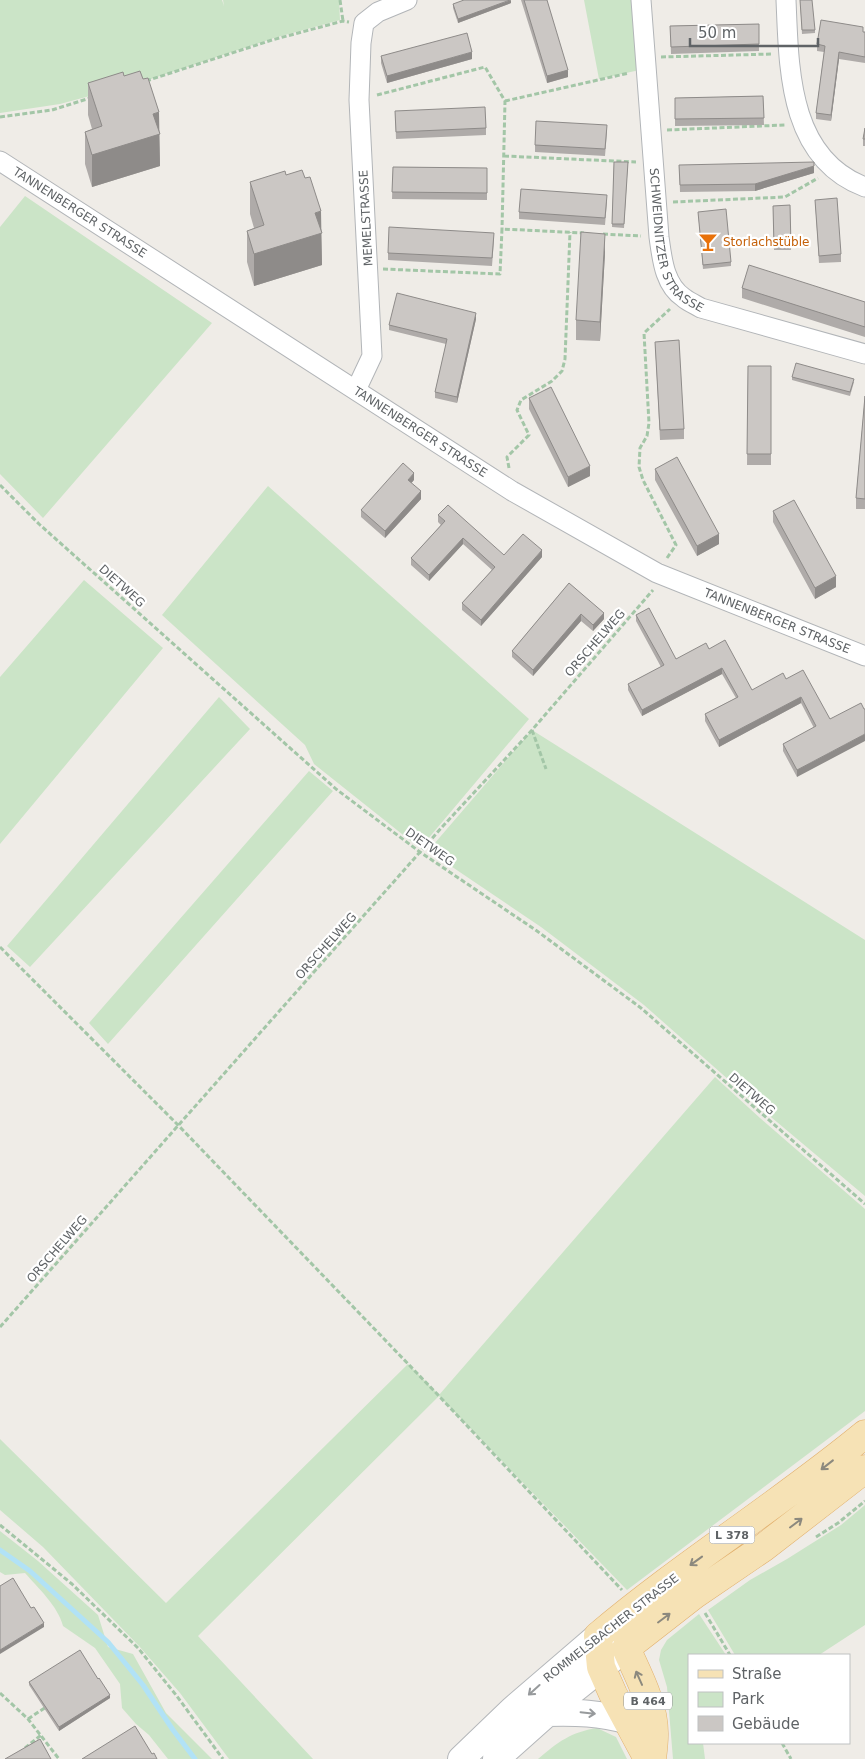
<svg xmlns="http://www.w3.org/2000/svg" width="865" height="1759" viewBox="0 0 865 1759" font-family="'DejaVu Sans',sans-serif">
<rect width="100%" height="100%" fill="#efece7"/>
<path fill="#cbe4c7" d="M0,0H222L224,6L223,0H339L340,20L274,38L142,82L60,104L0,113Z
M584,0H638L644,69L599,79Z
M25,196L212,323L43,518L0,474V227Z
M268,486L529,719L427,840L419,844L412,842L314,764L305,745L162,615Z
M84,580L163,648L0,844V677Z
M219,697L250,729L30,967L7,946Z
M532,730L865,940V1196L765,1112L644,1005L541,927L436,856L432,850L434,844Z
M309,771L333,791L108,1044L89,1023Z
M715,1077L760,1118L865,1209V1411L627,1590L439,1396L198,1636L313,1759H229L180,1693L139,1646L43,1547L0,1510V1439L166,1603L408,1364L439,1395Z
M865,1505V1625L819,1655H735L708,1610L750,1580L787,1559L841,1525Z
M0,1531L38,1561L98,1615L108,1647L133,1654L166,1713L212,1759H168L149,1735L136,1724L122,1708L120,1684L95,1648L63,1626C58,1606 38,1588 25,1573L5,1575L0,1572Z
M699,1614L726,1655H689V1743H703L705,1759H673L667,1687L659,1660L661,1650L667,1640Z
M597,1728L616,1737L627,1759H538C558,1742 571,1732 597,1728Z"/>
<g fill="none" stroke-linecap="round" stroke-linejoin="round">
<path stroke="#b1e2f6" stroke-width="5" d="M0,1550L30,1571L108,1642L143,1685L173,1730L195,1759"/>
<g stroke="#b2b5b8" stroke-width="21">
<g id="street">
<path id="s1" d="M641,0L659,237C662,258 664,285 684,298C689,302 696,305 701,308L865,354"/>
<path d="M786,0C789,68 788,158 865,187"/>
<path id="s2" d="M0,161L512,491L657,573L865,656"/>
<path d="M356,390L372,356L359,100L361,43L364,23L378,12L407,0"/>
</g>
</g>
<g stroke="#b4b7ba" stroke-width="28">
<path id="secondary" d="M546,1713C577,1712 599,1713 629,1721
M461,1759L512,1710L598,1636L626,1648L571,1692L496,1759"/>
</g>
<g stroke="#e2b06d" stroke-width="29">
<path id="primary" d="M648,1759L613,1694L601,1667L598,1636C683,1564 779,1505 865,1434
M652,1759C653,1751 654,1743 654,1736C655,1705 638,1675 626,1648L694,1595L763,1548L865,1469"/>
</g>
<path stroke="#a3c6a7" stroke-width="3" stroke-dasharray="5 2.5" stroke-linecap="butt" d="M340,0L343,21
M661,57L772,54
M146,81L272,40L343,21L349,22
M377,95L485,67L505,101L502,229
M505,101L629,73
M0,117L52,110L90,98
M667,130L785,125
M504,156L636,162
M673,202L785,197L818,178
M603,234L641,236
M383,269L500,274L502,229L584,233
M509,468L507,457L529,435L517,410L521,400L552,381L562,371L565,359L570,232
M0,485L39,524L336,789L420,852L537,931L641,1008L865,1204
M667,558L676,545L643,480L639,467L640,448L647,436L649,423L644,333L670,309
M532,730L546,769
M0,947L178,1125L439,1396L622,1590
M0,1327L443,826L532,730L653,590
M0,1525L72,1584L138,1648L176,1695L223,1759
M816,1537L838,1523L865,1501
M705,1613L730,1655
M0,1693L28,1719L59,1759
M28,1719L46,1707
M782,1743L791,1759
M25,1748L41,1735"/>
<use href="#street" stroke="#fff" stroke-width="19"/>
<use href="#secondary" stroke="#fff" stroke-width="26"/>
<use href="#primary" stroke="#f6e2b5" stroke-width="28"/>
</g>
<path fill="#afaba9" d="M521,0H547L568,77L547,83Z
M800,0L815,30V33L802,34Z
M511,3L458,23L453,8V4Z
M759,24V51L671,54L670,26Z
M863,32H865V63L839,59L831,121L816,119V113L824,52L817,51V44Z
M381,56L472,59L387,83L381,63Z
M124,76L159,131L160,166L92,187L85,164V132L92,129L88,115V83Z
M763,96L764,125L675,126V98Z
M395,111L486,128V135L396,139Z
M865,128V146H863V139Z
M607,132L605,156L535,152V145Z
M614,162H628L624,228L612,227Z
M679,165L814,173L755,191L680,192Z
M393,167L487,168V200L392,199Z
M286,175L321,231L322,265L254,286L247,262V231L254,228L250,214V182Z
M815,200L841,254V262L819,263Z
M607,202L605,225L519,219V212Z
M790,205L791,250H774L773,206Z
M698,212L731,262V266L703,269Z
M494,240L492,266L388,260V253Z
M605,253L600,341L576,340V320Z
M742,288L865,302V337L742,298Z
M476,319L457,403L435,398V392L446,344L389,330V325Z
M655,342L684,429V439L660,440Z
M748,366H771V465H747Z
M792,377L854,382L850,396L792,380Z
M865,396V509H856V498Z
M529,398L590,476L568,487L529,409Z
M655,469L719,544L697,556L655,480Z
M414,480L411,483L421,499L385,538L361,517V510Z
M773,511L836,587L815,599L773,522Z
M438,515L504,555L542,557L481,626L462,610V603L492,570L463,544L429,581L411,565V558L441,525L438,522Z
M569,583L604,619L593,631L581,621L533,676L512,657V651Z
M636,615L676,659L709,649L752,690L786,679L830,719L797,777L783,751V744L814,728L801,703L719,747L705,721V714L736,698L722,674L642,716L628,690V684L661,667L636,621Z
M98,1679L110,1698L59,1731L29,1685V1682Z"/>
<path fill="#8e8b89" d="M511,0V3L458,23V19Z
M472,52V59L387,83V76Z
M839,52V59L831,121V115Z
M568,70V77L547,83V76Z
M159,112L160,166L92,187V155L153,114Z
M814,166V173L755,191V184Z
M321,211L322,265L254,286V254L315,213Z
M605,234V253L600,341V322Z
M476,313V319L457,403V397Z
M590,466V476L568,487V477Z
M414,473V480L408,487V480Z
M421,491V499L385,538V531Z
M719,534V544L697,556V546Z
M463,538V544L429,581V575Z
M542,550V557L481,626V620Z
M836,576V587L815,599V588Z
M604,613V619L593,631V625Z
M581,614V621L533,676V670Z
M722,668V674L642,716V710Z
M801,697V703L719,747V740Z
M865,734V741L797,777V770Z
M44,1623V1627L0,1654V1650Z
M110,1695V1698L59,1731V1727Z"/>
<path fill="#cbc7c4" stroke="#8e8b89" d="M464,0H510L458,19L453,4Z
M524,0H547L568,70L547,76Z
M800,0H812L815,30H802Z
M821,20L863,27V32H865V57L839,52L831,115L816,113L825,46L817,44Z
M759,24V44L671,47L670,26Z
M467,33L472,52L387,76L381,56Z
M140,71L143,79L148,78L159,112L153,114L160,134L92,155L85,132L102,126L88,83L123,72L124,76Z
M763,96L764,118L675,119V98Z
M485,107L486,128L396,132L395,111Z
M536,121L607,125L605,149L535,145Z
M865,128V139H863Z
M614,162H628L624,224H612Z
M814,162V166L755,184L680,185L679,165Z
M393,167L487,168V193L392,192Z
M302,170L305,178L310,177L321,211L315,213L322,233L254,254L247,231L264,225L250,182L285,171L286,175Z
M521,189L607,195L605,218L519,212Z
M837,198L841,254L819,256L815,200Z
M790,205L791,246H774L773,206Z
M726,209L731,262L703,265L698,212Z
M389,227L494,233L492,258L388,253Z
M581,232L605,234L600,322L576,320Z
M749,265L865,302V327L742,288Z
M397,293L476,313L457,397L435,392L447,339L389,325Z
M679,340L684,429L660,430L655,342Z
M796,363L854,379L850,392L792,377Z
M748,366H771V454H747Z
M551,387L590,466L568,477L529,398Z
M865,396V499L856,498Z
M677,457L719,534L697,546L655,469Z
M403,463L414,473L408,480L421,491L385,531L361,510Z
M794,500L836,576L815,588L773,511Z
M448,505L504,555L523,534L542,550L481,620L462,603L495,567L463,538L429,575L411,558L445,521L438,515Z
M569,583L604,613L593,625L581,614L533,670L512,651Z
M649,608L676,659L706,643L709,649L725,640L752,690L783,673L786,679L803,670L830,719L861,703L864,709H865V734L797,770L783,744L816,726L801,697L719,740L705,714L738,697L722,668L642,710L628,684L664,665L636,615Z
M13,1578L31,1608L34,1607L44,1623L0,1650V1586Z
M80,1650L98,1679L99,1678L110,1695L59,1727L29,1682Z
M135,1726L152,1754L154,1753L157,1759H82Z
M40,1739L51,1759H5Z"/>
<defs><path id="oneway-shaft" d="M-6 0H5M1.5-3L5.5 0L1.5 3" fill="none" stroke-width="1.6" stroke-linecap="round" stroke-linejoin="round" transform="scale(1.25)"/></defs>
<g stroke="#8c897e">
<use href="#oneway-shaft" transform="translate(827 1465) rotate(142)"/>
<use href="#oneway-shaft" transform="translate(796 1523) rotate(-37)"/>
<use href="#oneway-shaft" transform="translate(696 1561) rotate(144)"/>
<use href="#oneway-shaft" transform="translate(664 1618) rotate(-37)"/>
<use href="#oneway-shaft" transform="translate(639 1678) rotate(-114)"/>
</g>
<g stroke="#979a9c">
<use href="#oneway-shaft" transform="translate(534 1690) rotate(138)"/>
<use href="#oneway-shaft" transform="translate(588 1713) rotate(6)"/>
</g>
<defs>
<g id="bar-bare" transform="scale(1.5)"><path d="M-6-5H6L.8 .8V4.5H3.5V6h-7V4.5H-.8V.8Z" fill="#e8710a" stroke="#fff" stroke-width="2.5" paint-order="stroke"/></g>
</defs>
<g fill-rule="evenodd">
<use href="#bar-bare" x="708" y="242"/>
</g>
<g text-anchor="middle" stroke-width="4.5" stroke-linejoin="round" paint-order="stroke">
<g fill="#fff" stroke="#8f9294" stroke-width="1">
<rect x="709.5" y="1526.5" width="45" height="17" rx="4"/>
<rect x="624" y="1692.5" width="48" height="17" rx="4"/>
</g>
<g font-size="11" font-weight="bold" fill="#5f6366">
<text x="732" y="1539">L 378</text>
<text x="648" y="1705">B 464</text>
</g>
<g font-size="12" fill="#5f6366" stroke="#fff">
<text dy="4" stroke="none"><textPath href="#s2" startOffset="95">TANNENBERGER STRASSE</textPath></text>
<text transform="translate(366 218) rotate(-93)" y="4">MEMELSTRASSE</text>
<text dy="4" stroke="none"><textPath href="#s1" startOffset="248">SCHWEIDNITZER STRASSE</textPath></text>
<text dy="4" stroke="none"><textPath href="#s2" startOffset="500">TANNENBERGER STRASSE</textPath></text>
<text transform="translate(122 586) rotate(42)" y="4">DIETWEG</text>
<text dy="4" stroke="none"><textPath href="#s2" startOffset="905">TANNENBERGER STRASSE</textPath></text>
<text transform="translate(595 643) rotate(-49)" y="4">ORSCHELWEG</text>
<text transform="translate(430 847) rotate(35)" y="4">DIETWEG</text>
<text transform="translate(326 946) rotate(-48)" y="4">ORSCHELWEG</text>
<text transform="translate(752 1094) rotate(41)" y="4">DIETWEG</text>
<text transform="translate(57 1249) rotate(-49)" y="4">ORSCHELWEG</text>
<text transform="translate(611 1628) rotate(-38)" y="4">ROMMELSBACHER STRASSE</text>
</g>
<g font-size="12" fill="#c56008" stroke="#fff" text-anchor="start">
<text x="723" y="246">Storlachstüble</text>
</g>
</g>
<rect x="688" y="1654" width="162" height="90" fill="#ffffff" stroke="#bfc1c2"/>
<rect x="698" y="1670" width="25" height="8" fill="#f6e2b5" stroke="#bfc1c2"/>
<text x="732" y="1679" font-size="15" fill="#5f6366">Straße</text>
<rect x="698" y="1692" width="25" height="15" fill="#cbe4c7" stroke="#bfc1c2"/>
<text x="732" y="1704" font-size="15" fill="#5f6366">Park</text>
<rect x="698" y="1716" width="25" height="15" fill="#cbc7c4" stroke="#bfc1c2"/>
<text x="732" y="1729" font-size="15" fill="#5f6366">Gebäude</text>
<path d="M690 38v8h128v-8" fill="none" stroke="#5f6366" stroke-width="2.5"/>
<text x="698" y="38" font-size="15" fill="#5f6366" stroke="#ffffff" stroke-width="4" paint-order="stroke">50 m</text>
</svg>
